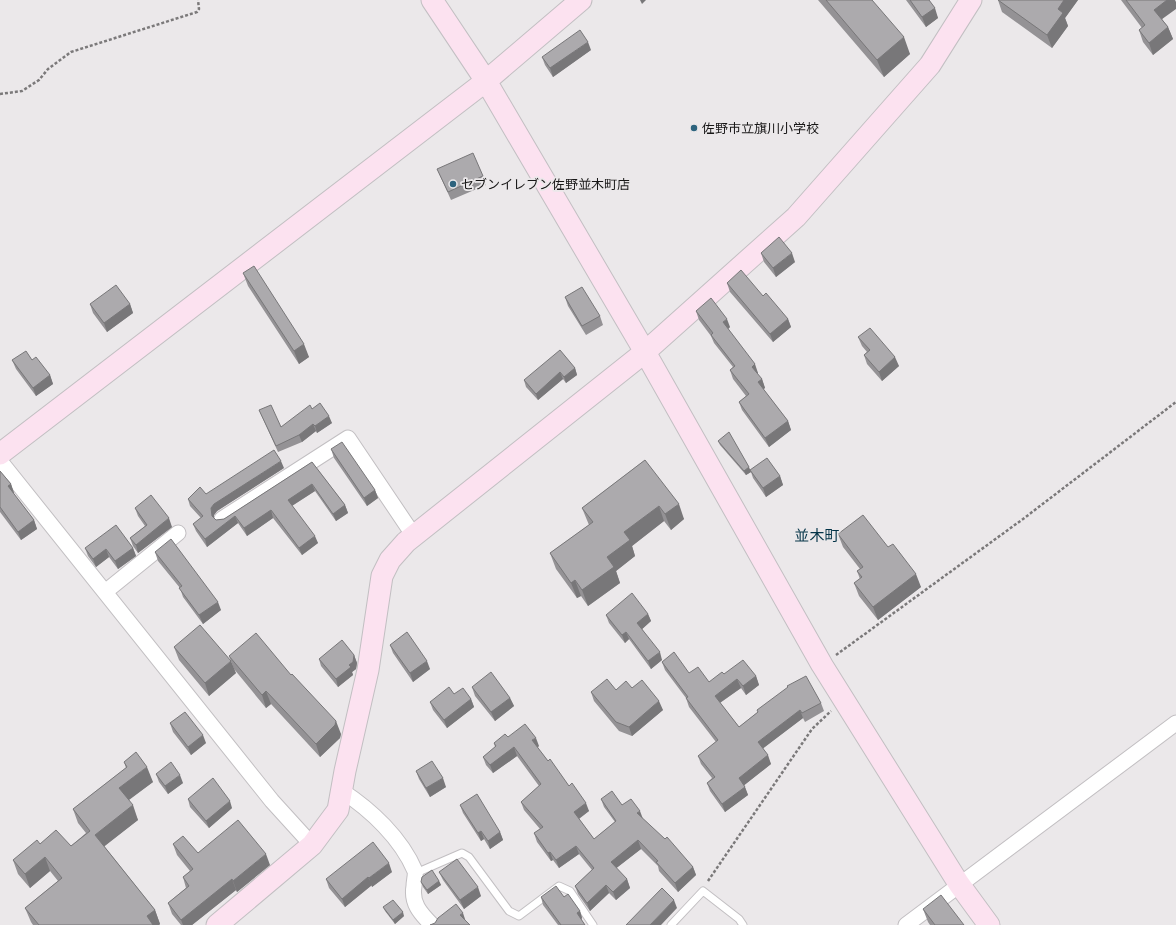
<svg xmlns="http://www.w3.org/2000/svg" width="1176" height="925" viewBox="0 0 1176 925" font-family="'Times New Roman','Noto Sans JP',serif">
<rect width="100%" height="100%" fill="#ebe8ea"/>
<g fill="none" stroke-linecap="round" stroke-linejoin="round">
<g stroke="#c2bfc2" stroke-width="9">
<path id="lane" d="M416,873L462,853L469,857L509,911L519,916L559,886L570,891L593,925
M671,925L703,891L739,919L743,925"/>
</g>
<g stroke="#c2bfc2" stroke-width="17">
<path id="street" d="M0,461L272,801L312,845
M222,519L348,438L414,536
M105,592L178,533
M342,791C371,810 401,838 415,871C416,875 414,881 414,886C411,903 420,913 432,925
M906,925L1176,723"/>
</g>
<g stroke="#c2bfc2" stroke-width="23">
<path id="secondary" d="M432,0L486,81L645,352L822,665L959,884L989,925
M0,454L486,81L581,0
M217,925L312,845L338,810L345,771L368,670L382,576L390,560L406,542L645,352L796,217L930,65L971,0"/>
</g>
<path stroke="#7b797a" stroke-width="2.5" stroke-dasharray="3 2" stroke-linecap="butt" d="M0,94L22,91L39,80L48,69L71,52L197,12L199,9L198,0
M836,655L1023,519L1176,402
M708,881L812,729L831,711"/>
<use href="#lane" stroke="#fff" stroke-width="7"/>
<use href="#street" stroke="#fff" stroke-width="15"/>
<use href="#secondary" stroke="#fce2f0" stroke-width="21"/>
</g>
<path fill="#949295" d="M818,0H872L910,54L884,77Z
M906,0H929L938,18L926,27Z
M998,0H1078L1065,18L1068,26L1052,48L1002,12Z
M1121,0H1175L1162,19L1168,27L1173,39L1153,55L1143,42L1139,30L1142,28Z
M591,50L553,77L545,65L542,57Z
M437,169L483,176L486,185L451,200Z
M761,253L795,262L776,277L764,262Z
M243,273L309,357L299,364L248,286Z
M727,283L763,296L788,319L791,327L773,342L730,292Z
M565,297L600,316L603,325L586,335L568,306Z
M90,304H130L133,313L107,332L93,313Z
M696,311L730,327L728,329L758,373L757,374L762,379L765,388L763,389L788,421L791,430L769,447L742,410L739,402L746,396L733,379L730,370L733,367L714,343L711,336L699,320Z
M858,337L899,366L882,381L867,364L864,355L867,352L862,346Z
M12,360H32L50,375L53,384L36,396L16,369Z
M575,368L577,375L566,383L563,379L538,400L526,387L524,380Z
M312,409L332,423L317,433L316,431L302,442L278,452L259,410L281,427Z
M718,441L750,470L780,476L783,485L766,497L753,478L751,472L746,475L720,445Z
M331,449L375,490L378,498L367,506L334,458Z
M645,460L684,519L671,530L664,521L632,546L635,556L616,571L620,583L588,606L581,596L577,598L556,569L550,553L589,525L582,508Z
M312,462L345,505L348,513L336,521L315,491L292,506L318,543L302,555L273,518L247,536L238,523L207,547L196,531L193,524L201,518L190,506L188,499L206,494L284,468L217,511L214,515V518L216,520L224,519Z
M0,471L11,484L14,493H13L34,520L37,529L21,540L0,512Z
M135,508L172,527L138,553L133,546L130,538L145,526L138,516Z
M838,534L888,547L921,587L878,620L859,596L854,583L860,579L857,571L860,569L843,547Z
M85,548H133L136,556L118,569L109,557L96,567L88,556Z
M155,552L221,610L203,624L183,597L180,588L158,561Z
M648,614L651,621L642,629L662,660L651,669L629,639L625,643L609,623L606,615Z
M390,645L430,669L413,682L393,653Z
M174,647L236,673L209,696L179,660Z
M354,655L357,663L356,669L352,672L353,675L338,687L321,666L319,659Z
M229,656L341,734L340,738L320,757L271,704L266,708L234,669Z
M662,662L689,673L709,682L724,674L756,676L759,685L746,695L741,688L720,703L739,727L758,712L757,710L821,703L824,711L805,722L803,718L763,748L771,764L744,785L748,795L725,812L710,791L707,783L712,778L701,764L698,756L716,742L689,707L686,698L665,670Z
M472,687L510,698L514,706L495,721L475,696Z
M632,688L663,710L632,736L619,731L594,701L591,692Z
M454,694L471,699L474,707L447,728L433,710L430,702Z
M170,723L206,743L191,755L173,732Z
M508,737L539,746L537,747L548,761L569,786L589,811L579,819L594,839L615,822L604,807L601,799L622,805L642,818L693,867L696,875L678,892L659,871L658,866L641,849L616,868L627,879L630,888L616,900L609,893L590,911L578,894L575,886L592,870L579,854L559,868L553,860L551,861L537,842L534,833L540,829L524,810L521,802L539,786L517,756L493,773L486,765L483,757L495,747L494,743Z
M124,762L153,782L128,800L138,820L104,846L155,910L160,924L159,925H33L31,922L25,908L58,881L50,871L30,888L18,874L13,860L40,844L71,846L86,833L78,823L73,809L126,768Z
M416,771L446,787L430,797L419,779Z
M156,774L183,783L168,794L159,782Z
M188,799L232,808L209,828L190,807Z
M460,805L500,832L503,840L490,849L484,839L481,841L463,813Z
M173,844L198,853L270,865L237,892L236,890L192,925H181L172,914L168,903L186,888L183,877L190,871L177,855Z
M392,872L372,887V885L345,907L329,888L326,879Z
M439,872L481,896L464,909L443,880Z
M439,881L441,885L428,894L423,887L421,882Z
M541,897H564L580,911L582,918L581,919L585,925H558L543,905Z
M383,907L404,916L395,924L385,911Z
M923,909L964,925H930L928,922Z"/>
<path fill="#787779" d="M640,0H646L642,4Z
M1064,0H1078L1065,18L1068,26L1052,48L1047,35L1058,9Z
M1167,0H1175L1176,2V9L1158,22L1154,10Z
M935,8L938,18L926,27L922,17Z
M1168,27L1173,39L1153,55L1149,43Z
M904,37L910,54L884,77L877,60Z
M588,42L591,50L553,77L550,68Z
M792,253L795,262L776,277L773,268Z
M130,304L133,313L107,332L104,323Z
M727,319L730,327L726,331L723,322Z
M788,319L791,327L773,342L770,334Z
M304,344L309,357L299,364L294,351Z
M895,357L899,366L882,381L879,372Z
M755,364L758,373L755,375L752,367Z
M575,368L577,375L566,383L564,377Z
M560,372L563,379L538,400L536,394Z
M50,375L53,384L36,396L33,388Z
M762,379L765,388L761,391L758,382Z
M329,416L332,423L317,433L315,426Z
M788,421L791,430L769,447L765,438Z
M313,424L316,431L302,442L299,435Z
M281,461L284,468L217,511L214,515V524L212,516L211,508L214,504Z
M749,467L751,472L746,475L744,471Z
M780,476L783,485L766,497L763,488Z
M11,484L14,493L11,495L8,486Z
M312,484L315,491L290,507L288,500Z
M375,490L378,498L367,506L364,498Z
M679,504L684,519L671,530L665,514Z
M345,505L348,513L336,521L333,514Z
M659,506L664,521L632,546L635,556L616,571L620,583L588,606L582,590L607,557L624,532Z
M271,510L273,518L247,536L244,528Z
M235,516L238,523L207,547L205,539Z
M169,518L172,527L138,553L136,545Z
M34,520L37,529L21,540L18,532Z
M315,536L318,543L302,555L299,548Z
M133,548L136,556L118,569L115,561Z
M106,549L109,557L96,567L93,559Z
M916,574L921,587L878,620L873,607Z
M575,580L581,596L577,598L571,583Z
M218,602L221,610L203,624L199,615Z
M648,614L651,621L640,631L637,623Z
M626,632L629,639L625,643L622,635Z
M660,652L662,660L651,669L648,661Z
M354,655L357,663L356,669L352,672L353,675L338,687L336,679L349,665Z
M231,661L236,673L209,696L205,683Z
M427,661L430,669L413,682L410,673Z
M756,676L759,685L746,695L743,686Z
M737,679L741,688L718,704L715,696Z
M266,691L271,704L266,708L262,695Z
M510,698L514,706L495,721L491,712Z
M471,699L474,707L447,728L444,720Z
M659,701L663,710L632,736L629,727Z
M800,710L803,718L761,750L758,742Z
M336,721L341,734L340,738L320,757L316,744Z
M203,735L206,743L191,755L188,747Z
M536,738L539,746L536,749L532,740Z
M514,747L517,756L493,773L490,765Z
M768,755L771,764L742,787L739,778Z
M147,767L153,782L125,803L119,788Z
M180,775L183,783L168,794L165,786Z
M443,778L446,787L430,797L426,788Z
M745,787L748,795L725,812L722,804Z
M230,801L232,808L209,828L206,821Z
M586,803L589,811L577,820L574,812Z
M133,805L138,820L101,849L95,835Z
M640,811L643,819L637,813Z
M481,831L484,839L481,841L478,833Z
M500,832L503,840L490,849L488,841Z
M638,840L641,849L614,870L611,862Z
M576,846L579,854L559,868L556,860Z
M550,852L553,860L551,861L548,853Z
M266,854L270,865L237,892L233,881Z
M45,857L50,871L30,888L25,874Z
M389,863L392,872L372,887L369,878Z
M693,867L696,875L678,892L675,883Z
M368,877L372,885L345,907L342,899Z
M232,879L236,890L192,925H183L181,920Z
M627,879L630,888L616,900L613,892Z
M439,881L441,885L428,894L427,890Z
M606,885L609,893L590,911L587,903Z
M478,887L481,896L464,909L460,900Z
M674,900L677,908L661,925H650Z
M155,910L160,924L159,925H150L147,916Z
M580,911L582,918L580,921L577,913Z
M403,912L404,916L395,924L393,920Z
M463,913L466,922L460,915Z"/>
<path fill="#acaaad" stroke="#787779" d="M826,0H872L904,37L877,60Z
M910,0H929L935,8L922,17Z
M998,0H1064L1058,9L1063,13L1047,35Z
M1126,0H1167L1154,10L1168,27L1149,43L1139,30L1145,25Z
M580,30L588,42L550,68L542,57Z
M473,153L483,176L448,192L437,169Z
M779,237L792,253L773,268L761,253Z
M254,266L304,344L294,351L243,273Z
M741,270L763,296L766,293L788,319L770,334L727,283Z
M116,285L130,304L104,323L90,304Z
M582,287L600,316L582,326L565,297Z
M711,298L727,319L723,322L755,364L752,367L762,379L758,382L788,421L765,438L739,402L749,394L730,370L735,366L711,335L713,333L696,311Z
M870,328L895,357L879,372L864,355L870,350L858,337Z
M560,350L575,368L564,377L560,372L536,394L524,380Z
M26,351L32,360L36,357L50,375L33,388L12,360Z
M320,403L329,416L315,426L313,424L299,435L276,446L259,410L271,405L281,427L310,405L312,409Z
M729,432L749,467L744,471L718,441Z
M342,442L375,490L364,498L331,449Z
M274,450L281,461L214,504L211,508L212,516L216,520L224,519L312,462L345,505L333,514L312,484L288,500L315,536L299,548L271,510L244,528L235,516L205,539L193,524L203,516L188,499L200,487L206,494Z
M767,458L780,476L763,488L750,470Z
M645,460L679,504L665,514L659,506L624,532L630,540L607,557L614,567L582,590L575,580L571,583L550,553L593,522L582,508Z
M0,471L11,484L8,486L34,520L18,532L0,507Z
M151,495L169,518L136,545L130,538L147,525L135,508Z
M863,515L888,547L893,544L916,574L873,607L854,583L862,577L857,571L863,567L838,534Z
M116,525L133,548L115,561L106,549L93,559L85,548Z
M171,539L218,602L199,615L179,588L182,586L155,552Z
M632,593L648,614L637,623L660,652L648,661L626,632L622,635L606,615Z
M200,625L231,661L205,683L174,647Z
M407,632L427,661L410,673L390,645Z
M256,633L291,675L292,674L336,721L335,725L316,744L266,691L262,695L229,656Z
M342,640L354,655L353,662L349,665L351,667L336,679L319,659Z
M674,652L689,673L698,667L709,682L722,672L724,674L743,660L756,676L743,686L737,679L715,696L739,727L758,712L757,710L788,687L787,686L806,676L821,703L802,713L800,710L758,742L768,755L739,778L745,787L722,804L707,783L715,777L698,756L718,740L686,698L688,697L662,662Z
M491,672L510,698L491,712L472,687Z
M607,679L616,690L626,681L632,688L642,680L659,701L629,727L616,722L591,692Z
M449,687L454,694L463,688L471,699L444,720L430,702Z
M185,712L203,735L188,747L170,723Z
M525,724L536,738L532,740L548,761L550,759L569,786L572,783L586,803L574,812L594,839L616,821L601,799L612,791L622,805L631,799L640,811L637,813L665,839L667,837L693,867L675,883L656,862L658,861L638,840L611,862L627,879L613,892L606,885L587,903L575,886L594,868L576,846L556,860L550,852L548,853L534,833L543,827L521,802L541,784L514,747L490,765L483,757L496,746L494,743L505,734L508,737Z
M136,752L147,767L119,788L133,805L95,835L155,910L147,916L153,925H39L25,908L62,878L45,857L25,874L13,860L37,840L40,844L56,830L71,846L90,831L73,809L127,767L124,762Z
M432,761L443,778L426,788L416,771Z
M171,762L180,775L165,786L156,774Z
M213,778L230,801L206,821L188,799Z
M477,794L500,832L488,841L481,831L478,833L460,805Z
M238,820L266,854L233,881L232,879L181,920L168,903L189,886L183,877L193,869L173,844L183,836L198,853Z
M373,842L389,863L369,878L368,877L342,899L326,879Z
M457,859L478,887L460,900L439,872Z
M432,870L439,881L427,890L421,882L422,877Z
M556,886L564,897L568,894L580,911L577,913L585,925H561L541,897Z
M662,888L674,900L650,925H626Z
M941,895L964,925H935L923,909Z
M393,900L403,912L393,920L383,907Z
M456,904L463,913L460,915L470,925H430L435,923L438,918Z"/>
<g fill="#2d637e" stroke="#ebe8ea" stroke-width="1.5">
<circle cx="694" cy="128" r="4"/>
<circle cx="453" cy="184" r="4"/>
</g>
<g text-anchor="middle" stroke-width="3.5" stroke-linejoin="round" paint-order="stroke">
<g font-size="13" fill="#181717" stroke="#ebe8ea" text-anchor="start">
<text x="702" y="133">佐野市立旗川小学校</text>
<text x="461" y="189">セブンイレブン佐野並木町店</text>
</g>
<g font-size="15" fill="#033347" stroke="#ebe8ea">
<text x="817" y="541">並木町</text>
</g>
</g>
</svg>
